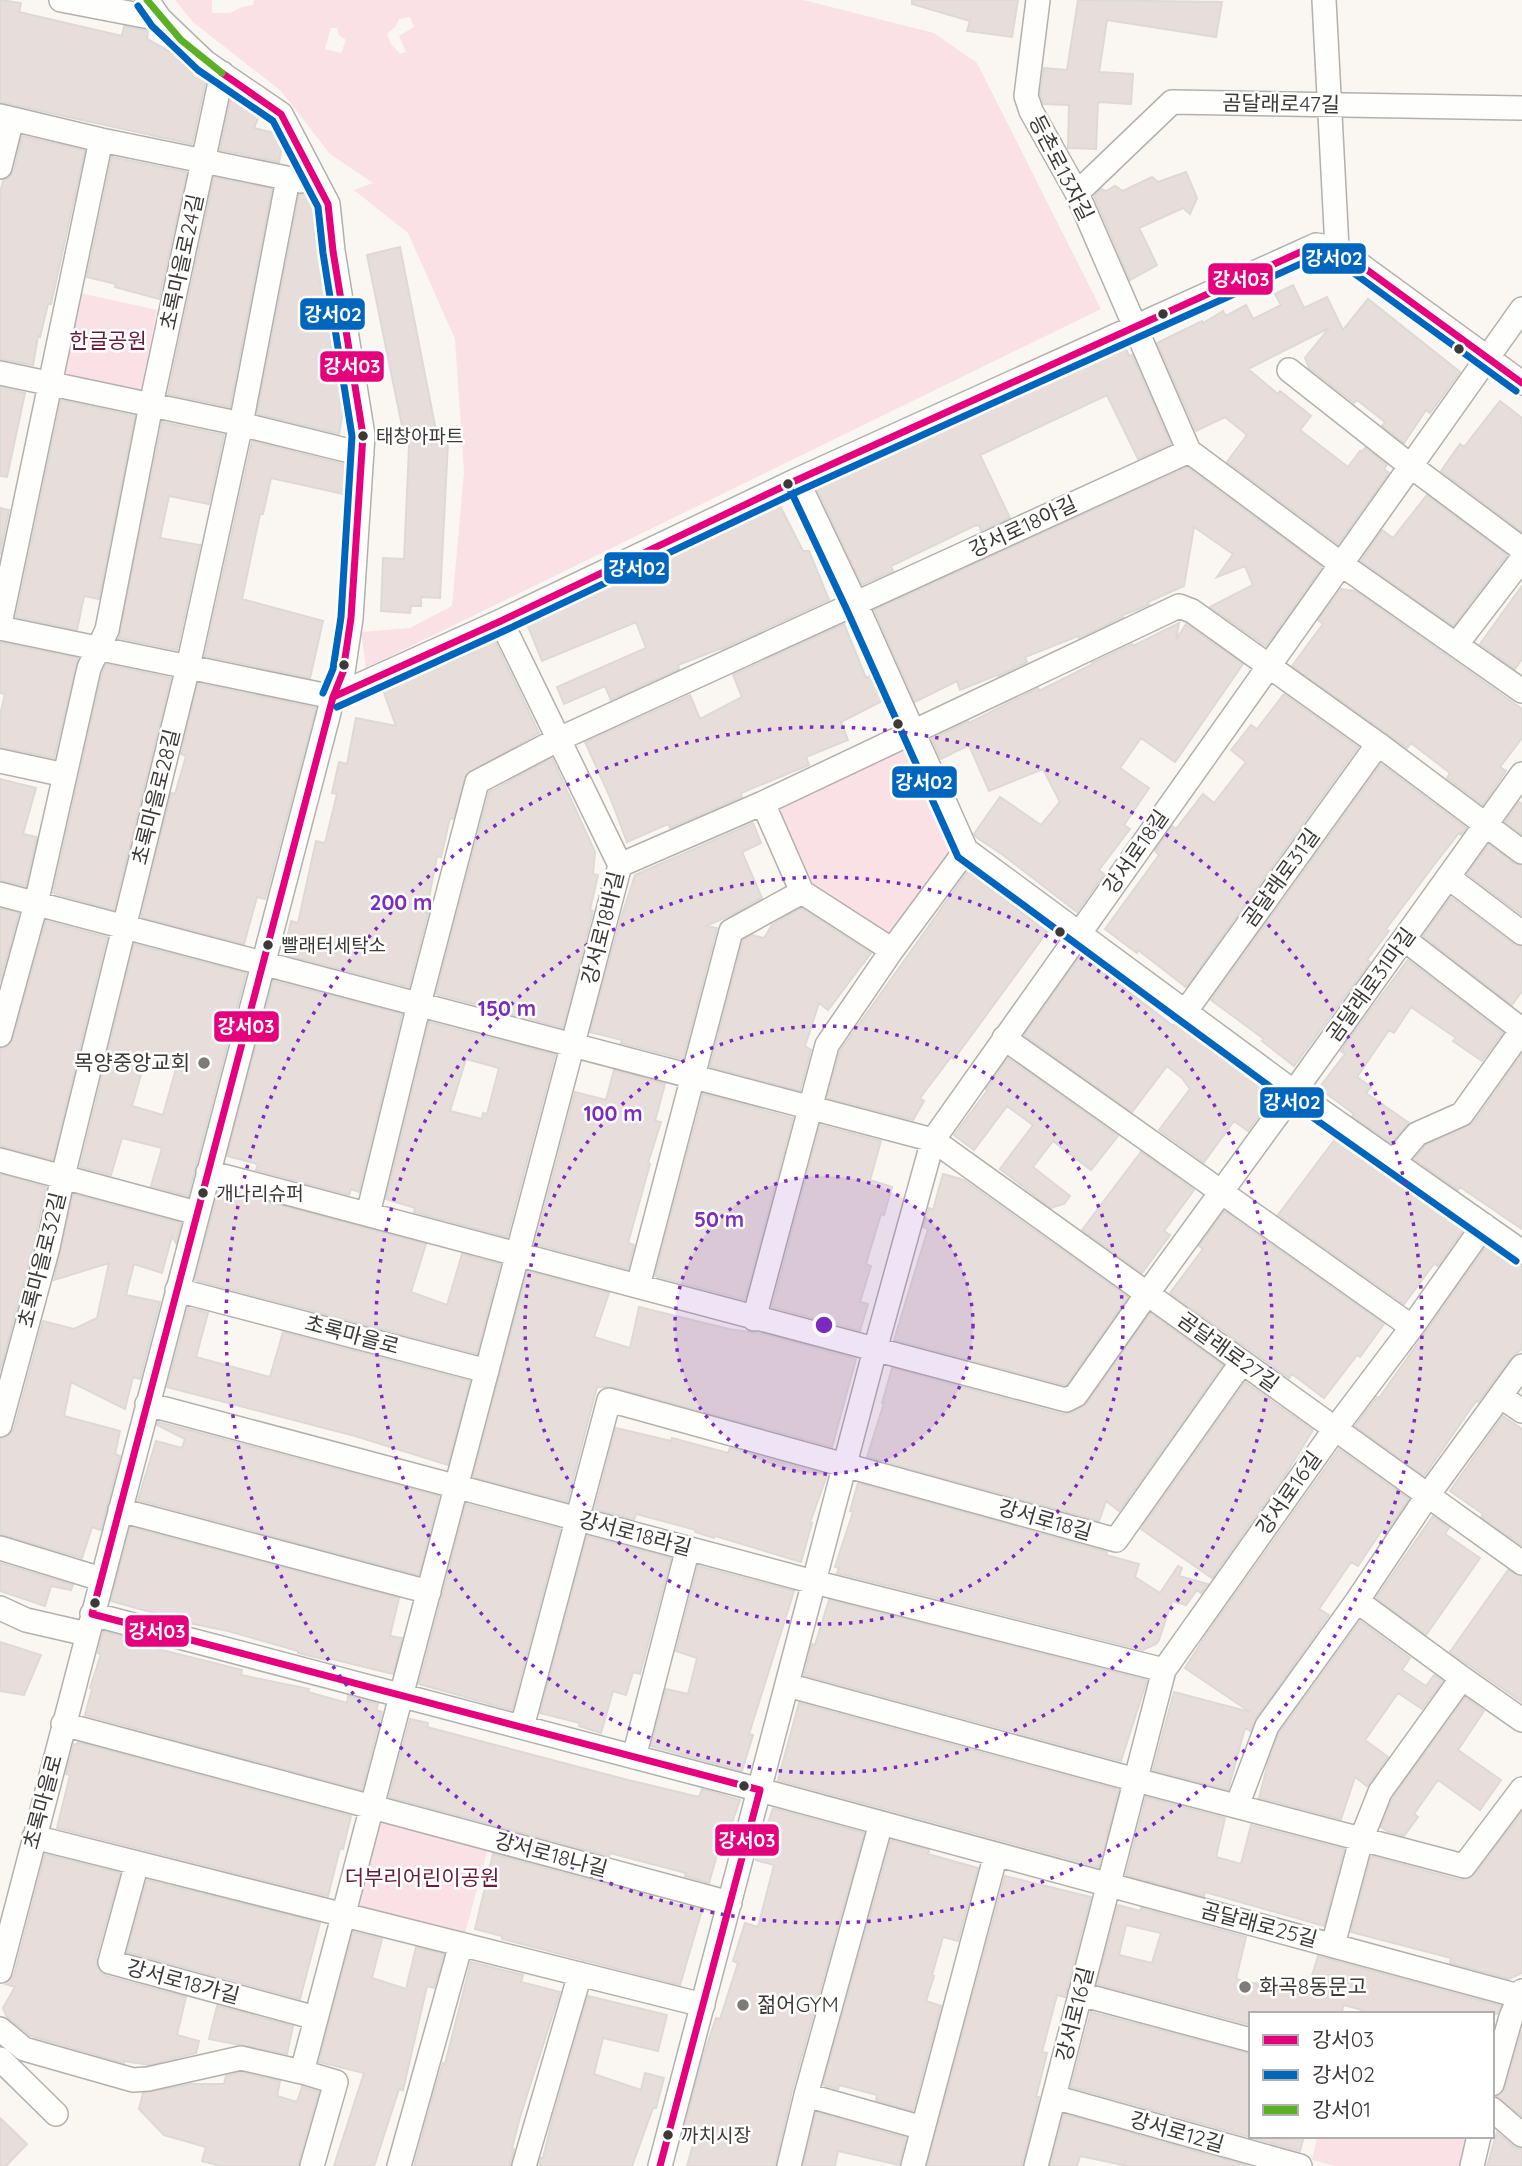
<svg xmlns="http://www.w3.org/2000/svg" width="1522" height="2166" viewBox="0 0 1522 2166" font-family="Quicksand,'Noto Sans KR',sans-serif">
<rect width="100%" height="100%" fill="#faf6f2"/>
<path fill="#fae1e6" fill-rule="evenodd" d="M175,0H212V13H230L242,7L253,5L254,0H803L934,33L977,63L1101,309L366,668L361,632L410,628L452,606L464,472L455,339L408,233L354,190L373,183L330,154L281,91L193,22ZM410,17L414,27L399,36L406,52L400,54L391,44L387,34L396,26L399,19ZM331,28H337L339,35L346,40L341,53L325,49Z
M75,292L157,310L141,390L58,373Z
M907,748L954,854L892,937L813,884L779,808Z
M380,1819L488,1848L464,1937L356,1908Z
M1317,2136H1468L1463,2166H1335L1312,2160Z"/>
<path fill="#e7dedb" stroke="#ddd9d7" stroke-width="2" fill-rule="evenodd" d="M0,0L21,3L19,12L122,36L124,26L148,31L147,39L178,56L206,80L192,144L0,102Z
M912,0H1018L1012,37L967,31L970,21L912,4Z
M1078,0L1222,2L1216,37L1107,20L1099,72L1133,74L1131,104L1098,102L1096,149L1068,148L1069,105L1043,104L1040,95L1044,68L1067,70Z
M231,97L259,116L254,128L275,133L282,147L279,162L220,150Z
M22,136L85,150L51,304H48L40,337L38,336L33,365L0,359V193L3,181L10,177L14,170Z
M112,157L187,172L159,299L115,287L116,284L87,277Z
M1186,172L1197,198L1190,214L1183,208L1139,228L1157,265L1130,280L1094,196L1101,189L1106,191L1115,186L1123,191L1152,177L1158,182Z
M214,177L272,189L230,407L168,394Z
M307,194L314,208L315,235L317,236L322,269L320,283L324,284L325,292L323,320L330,321L331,356L344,405L339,434L257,414L299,195Z
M400,247L438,441L448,442L440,598L421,597V606H411L410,613L381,611L383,558L404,559L410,425L402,426L367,255Z
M1293,285L1304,308L1327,297L1343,330L1368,299L1460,372L1430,413L1426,410L1404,443L1382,426L1385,422L1357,400L1354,403L1309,368L1305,358L1329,328L1248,369L1278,394L1280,391L1311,416L1300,430L1348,467L1360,451L1361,452L1365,448L1387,465L1384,469L1389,473L1338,544L1227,462L1247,435L1225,417L1196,431L1157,343L1202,321L1203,323L1223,311L1226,316L1246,305L1253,319L1281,305L1275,294Z
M1125,347L1129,356L1132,355L1171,444L1138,459L1107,395L980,455L1010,518L981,531L979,525L974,526L891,566L893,571L862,585L816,487Z
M0,387L25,393L7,477L0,476Z
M61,400L135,416L99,599L84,596L77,630L16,617Z
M1500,401L1522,418V532L1441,471L1460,444L1464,447Z
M162,422L224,435L209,504L169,496L160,538L200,545L177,650L119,638Z
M252,441L347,465L343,494L271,478L263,514H260L242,599L323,621L310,678L205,656Z
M1187,467L1322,567L1266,646L1210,607L1253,585L1245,566L1217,577L1233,554L1194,527L1184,586L1148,602L1149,605L1123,615V617L1079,638L1078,636L1025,657L1027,662L998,676L997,675L960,690L957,681L915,702L874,610Z
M1427,495L1507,555L1453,626L1361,561L1382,530L1393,538Z
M779,504L803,551H809L829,600L722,649V648L678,665L679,669L611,700L605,686L564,704L557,687L646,648L636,622L542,661L527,624Z
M0,508L9,510L0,555Z
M1522,586V659L1515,669L1480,644Z
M1341,589L1355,591L1522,709V738L1500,767L1506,771L1483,805L1447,778L1450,773L1411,743L1407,748L1292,666L1323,624L1318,620Z
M1179,623L1176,640L1186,624L1243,664L1175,762L1141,738L1120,768L1149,788L1124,825L1130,829L1099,870L1104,874L1077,912L1003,855L976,837L974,834L1000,797L1041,825L1060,802L1043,769L989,791L969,745L941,759L932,739L968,721L969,723L1038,688L1039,691L1093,664L1092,663L1132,644L1133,646Z
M844,624L866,678L872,675L884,700L841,722L848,740L806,757L809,765L741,793L742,797L670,828L668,824L627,842L610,797L585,742L690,695L700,719L742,697L733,675Z
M495,641L539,733L466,774L453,819L450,818L441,857L437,856L426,913H428L409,987L289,956L285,947L291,921L298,923L316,841L325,843L337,794L332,793L339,762L347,764L356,718L396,726L383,690L421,672L478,651L477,648Z
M0,642L78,658L54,758L0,747V715L5,694L0,693Z
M106,664L171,678L114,910L53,893L102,673Z
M198,683L316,708L265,899L257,897L244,944L141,917L171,793L175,794L186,756L181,754Z
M1284,694L1358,747L1186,987L1138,950L1137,953L1105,929L1159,855L1155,851L1172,826L1176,829L1203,794L1214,803L1246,762L1231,750L1251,725L1257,729Z
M552,758L595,852L593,874L598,875L590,910L593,911L563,1028L436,994L489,792Z
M1381,764L1466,828L1461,835L1459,833L1437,861L1386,929L1389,931L1367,960L1370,962L1294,1066L1262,1041L1264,1039L1211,1000Z
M0,779L36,788L23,834L37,837L26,886L0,880Z
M1519,802L1522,804V835L1505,822Z
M753,823L761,843L742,852L762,898L731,915L706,926L717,928L683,1059L621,1043L622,1040L590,1032L621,918L635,875Z
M1489,844L1514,863L1522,866V915L1467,874Z
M968,871L1047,932L954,1059L951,1057L920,1098L924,1101L913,1120L827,1098L840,1051Z
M1451,897L1514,944L1522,947V991L1512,1005L1423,936Z
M0,908L19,913L0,982Z
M801,908L871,953L828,1010L819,1003L805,1046L811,1050L800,1091L710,1067L743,940L752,935L764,938L772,925Z
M46,921L107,937L53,1160L0,1146V1049L9,1045L13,1039Z
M134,944L246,973L188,1196L151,1186L162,1148L122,1138L111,1175L80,1167ZM146,1057L177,1065L163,1115L132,1106Z
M1080,956L1105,975L1107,971L1127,986L1125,989L1173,1026L1176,1022L1274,1095L1248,1131L1234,1121L1204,1162L1159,1130L1190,1089L1182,1078L1167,1066L1132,1112L1024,1035Z
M1408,960L1503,1033L1482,1061L1453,1041L1456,1038L1411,1007L1394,1033L1389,1030L1357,1077L1371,1087L1366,1093L1409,1123L1391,1143L1352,1116L1354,1114L1319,1088L1345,1054L1341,1051L1357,1028Z
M273,981L402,1014L359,1192L351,1189L349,1195L256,1170L258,1164L227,1156Z
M429,1022L555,1055L507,1237L414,1212L415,1208L386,1199ZM466,1059L499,1068L487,1114L483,1113L482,1119L450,1111Z
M1522,1054V1229L1460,1187L1458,1190L1414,1159L1426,1145L1473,1123Z
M1008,1058L1118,1136L1091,1170L1053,1141L1033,1167L1070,1196L1064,1204L1051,1208L1000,1169L1033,1125L1007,1106L974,1150L954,1135L987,1091L986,1089Z
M614,1070L665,1084L655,1121L661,1122L648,1163L650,1164L628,1243L634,1245L628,1269L535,1244L575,1092L606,1100Z
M703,1094L793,1118L745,1300L655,1276Z
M820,1125L881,1141L870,1180L892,1187L884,1215L881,1214L866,1264L871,1266L860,1302L868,1304L860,1331L772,1307Z
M1336,1138L1464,1229L1438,1266L1434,1264L1404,1304L1278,1215Z
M1141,1152L1194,1190L1164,1231L1170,1235L1142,1273L1082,1230Z
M0,1174L46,1187L34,1244L0,1371Z
M943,1174L964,1180L1128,1297L1067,1384L1064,1385L894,1340L928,1229L923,1227L929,1208L933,1210Z
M219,1189L426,1244L411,1292L447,1305L462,1254L500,1264L477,1354L195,1280Z
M73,1194L181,1223L176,1243L172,1236L162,1273L134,1264L126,1295L160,1302L140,1379L133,1377L125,1409L71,1382L64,1416L120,1431L115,1454L120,1456L101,1530L92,1527L82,1558L0,1534V1439L9,1435L14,1429L43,1321L74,1329L97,1318L109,1263L54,1280Z
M1224,1211L1384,1324L1360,1357L1357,1355L1324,1398L1292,1374L1289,1378L1170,1293L1203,1249L1199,1246Z
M1487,1245L1514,1263L1522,1266V1349L1511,1358L1478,1402L1476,1401L1424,1476L1355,1426L1377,1397L1379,1398Z
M527,1271L609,1293L594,1337L630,1348L639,1307L729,1329L764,1334L856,1359L832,1447L613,1387H597L567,1502L473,1477Z
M188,1308L208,1313L196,1357L270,1377L283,1332L470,1381L448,1465L355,1436L167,1387Z
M1150,1313L1223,1365L1119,1511L1106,1501L1099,1521L867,1457L884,1403H882L892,1368L1062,1414L1071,1413L1087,1403Z
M1245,1382L1313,1430L1287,1472L1212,1578L1141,1529Z
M1503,1416L1522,1429V1546L1481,1517L1483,1514L1450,1491Z
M158,1422L439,1496L419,1575L138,1500L156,1441L182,1448L185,1439L157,1425Z
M616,1428L671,1441L672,1438L728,1453L730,1448L827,1475L810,1523H812L801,1562L715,1536L714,1538L695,1532L696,1530L636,1514L634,1520L595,1509Z
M1339,1449L1409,1499L1386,1533L1382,1530L1358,1566L1351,1562L1319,1609L1329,1615L1256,1718L1250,1731L1245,1728L1228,1790L1153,1770L1174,1692L1250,1712L1185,1668L1208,1632Z
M858,1483L1107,1552L1106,1555L1139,1564L1135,1577L1160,1593L1178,1566L1182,1568L1179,1576L1208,1584L1201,1593L1197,1590L1186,1605L1172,1601L1159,1640L1156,1644L1143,1650L837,1573L839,1568L835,1567L853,1512L850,1511Z
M466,1504L560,1529L512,1710L419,1684Z
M1433,1516L1449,1528L1445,1534L1480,1558L1426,1635L1376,1598Z
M130,1527L399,1598L390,1636L402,1638L393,1674L328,1658L327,1660L298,1653V1651L228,1631L194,1624L111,1601Z
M587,1536L671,1558L640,1674L633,1672L626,1695L613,1691L601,1733L579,1726L580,1723L540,1713Z
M0,1563L73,1585L71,1590L51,1586L45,1606L0,1591Z
M698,1566L794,1591L749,1734L753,1735L742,1771L651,1746L666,1689L688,1694L697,1658L676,1651Z
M1508,1570L1522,1577V1702L1450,1652Z
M829,1600L1147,1680L1121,1761L804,1675L812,1644L815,1645Z
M1360,1621L1410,1658L1402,1670L1426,1686L1434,1675L1443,1681L1422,1709L1398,1693L1365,1740L1388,1757L1367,1786L1355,1777L1341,1819L1259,1798L1268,1763L1279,1733Z
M103,1631L155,1645L158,1649L242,1670L241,1675L309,1689L308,1692L347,1703L348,1696L378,1704L376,1710L382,1712L362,1790L85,1715L92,1689L90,1688L101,1654L98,1653Z
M0,1642L41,1655L24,1695L0,1691Z
M1465,1697L1484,1711L1458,1750L1501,1780L1480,1810L1438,1780L1414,1814L1418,1817L1404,1836L1387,1831L1381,1827L1392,1799Z
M799,1703L1119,1790L1099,1867L778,1780Z
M410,1719L428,1723L427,1727L624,1779L699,1797L702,1789L740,1800L723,1848L719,1847L709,1883L685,1876L686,1873L610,1853L609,1856L389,1797Z
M78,1742L351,1816L343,1849L340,1848L328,1896L57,1828L70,1775L66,1774L74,1744L77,1745Z
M1146,1797L1225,1818L1216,1857L1241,1864L1251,1825L1344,1849L1324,1926L1205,1892L1204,1896L1126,1875Z
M773,1808L864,1833L792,2091L775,2166H687L694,2141L682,2137L702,2060L716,2018L720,2019L738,1963L733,1961L745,1923L758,1927L774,1865L756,1860Z
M1522,1812V1973L1509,1979L1450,1963L1451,1958L1351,1932L1371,1856L1460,1880L1468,1879L1475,1874Z
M891,1840L929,1850L928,1854L978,1868L958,1941L943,1937L932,1975L934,1976L926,2001L941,2006L913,2111L876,2100L877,2095L839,2085L838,2089L823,2085Z
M45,1854L120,1873L96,1958L97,1966L101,1972L106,1976L186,1997L177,2035L199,2041L196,2053L149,2065L124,2061V2063L31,2036L7,2017L3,2008L15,1987L5,1984L14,1975Z
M493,1854L648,1896L647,1898L702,1910L680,1985L502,1939V1936L475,1929Z
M1005,1876L1091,1897L1065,1997L1057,1995L1042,2052L1047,2053L1036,2097H1039L1022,2166H927Z
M147,1880L320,1923L300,1999L127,1952Z
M1118,1905L1140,1911L1141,1908L1246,1937L1236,1979L1306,1995L1318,1956L1501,2006L1497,2014H1376L1344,2005L1341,2014H1251V2025L1097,1984ZM1126,1925L1161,1933L1152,1963L1119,1955Z
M353,1932L382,1939L372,1978L406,1989L416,1947L444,1954L434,1988L427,1986L403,2090L399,2089L374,2166H334L364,2073L319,2062Z
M471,1962L523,1975L521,1982L560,1992L520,2117L512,2148L514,2149L510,2166H414L435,2089L443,2063L445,2064Z
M588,1996L667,2015L658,2051L603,2038L594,2074L641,2090L645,2073L664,2078L656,2108H653L632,2166H539L541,2158H543L552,2121Z
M217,2006L293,2026L287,2054L209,2039Z
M1091,2012L1251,2054V2136H1304L1300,2151L1071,2087Z
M1522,2030V2116L1497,2097L1505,2088Z
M241,2072L280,2081L277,2096L297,2102L302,2087L319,2092L298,2166H221L202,2161L206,2147L164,2135L139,2109L143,2093L191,2084H224L226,2076Z
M816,2112L906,2138L899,2165L838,2151L835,2166H803Z
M1064,2114L1248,2166H1128L1080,2156L1077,2166H1050Z
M0,2118L27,2144L6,2166H0Z
M1497,2132L1513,2146L1522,2149V2166H1487Z"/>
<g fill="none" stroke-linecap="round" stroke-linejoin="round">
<g stroke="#b4b0ad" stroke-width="26">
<path id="minor" d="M61,0L160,19
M1038,0L1026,96L1031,111L1077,193L1189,451L1341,564L1522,691
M1324,0L1337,248
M0,116L101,140L301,181
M0,167L12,119
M1077,193L1172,102L1522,108
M1289,370L1412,467L1522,549
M0,373L232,422L362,454
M797,480L856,604L966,850L1294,1092L1522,1252
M0,624L101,140
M0,628L333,697
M1456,645L1522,559
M333,697L501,621L797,480L1316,245L1337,248L1522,383
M0,761L65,775
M763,803L802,892L892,950
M620,865L763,803L1179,606L1192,611L1378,744L1522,852
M1448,877L1522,933
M0,894L933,1140L1522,1563
M1404,939L1522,1030
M1185,1012L1378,744
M0,1035L36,904L89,668L107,630L151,405L222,73
M1004,1038L1412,1327
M0,1160L197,1213
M1394,1161L1417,1134L1462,1114L1522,1030
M208,1172L1066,1400L1076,1395L1147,1294L1294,1092L1522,774
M368,1214L419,1004L477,782L559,739L1189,451
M638,1286L731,931L802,892
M177,1290L487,1371
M754,1319L827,1045L892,950L966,850
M1500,1396L1522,1411
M147,1404L814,1582L1164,1670
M0,1425L48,1247L63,1176L188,667L241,424L288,179
M120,1510L429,1592
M0,1548L101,1579
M1357,1601L1462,1678L1522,1720
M0,1608L26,1620L87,1634
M92,1614L760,1790L1522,1997
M787,1685L1136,1780L1464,1866L1522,1789
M63,1724L730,1903
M522,1727L609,1400L1116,1540L1242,1362
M634,1757L688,1548
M1237,1806L1267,1726L1357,1601L1428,1495L1522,1366
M34,1837L703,2005
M137,1863L110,1962L316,2018
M1333,1945L1361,1840L1380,1792L1462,1678
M0,1971L333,697L343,672L351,618L363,435L333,251L328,204L281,114L205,62L160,19L147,0
M1080,1994L1251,2040
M0,2029L24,2049L133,2080L148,2079L241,2058L302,2072L620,865L501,621
M0,2059L56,2114
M302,2072L336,2082L312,2166
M1492,2084L1511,2017L1522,1991
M806,2095L923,2128
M1054,2097L1300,2166
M1492,2109L1522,2135
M399,2166L461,1944
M524,2166L580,1974
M660,2166L875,1350L933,1140L1522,309
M789,2166L806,2095L881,1823
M913,2166L996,1854
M1036,2166L1164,1670L1335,1429L1412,1327L1484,1225
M1472,2166L1479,2136"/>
</g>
<use href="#minor" stroke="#fefefd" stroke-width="23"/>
<g stroke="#fff" stroke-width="12">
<path id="bus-1" d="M222,73L281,114L328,204L333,251L363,435L351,618L343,672L333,697L92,1614L760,1790L660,2166
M333,697L501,621L797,480L1316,245L1337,248L1522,383"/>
</g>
<g stroke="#fff" stroke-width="12">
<path id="bus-2" d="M138,6L152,26L198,70L273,121L318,207L323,253L352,436L341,617L333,669L323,693
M788,485L846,608L958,857L1288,1100L1516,1261
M337,707L506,630L801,490L1318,256L1333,258L1516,391"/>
</g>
<g stroke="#fff" stroke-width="12">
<path id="bus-3" d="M147,0L181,40L222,73"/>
</g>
<use href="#bus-1" stroke="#e5007d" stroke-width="7"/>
<use href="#bus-2" stroke="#0065bd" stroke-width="7"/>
<use href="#bus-3" stroke="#5bb025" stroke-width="7"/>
</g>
<circle cx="824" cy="1325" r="149" fill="#7b2cbf" fill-opacity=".12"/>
<g fill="none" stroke="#7b2cbf" stroke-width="3.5" stroke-dasharray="3.5 7">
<circle cx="824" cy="1325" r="149"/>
<circle cx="824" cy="1325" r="299"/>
<circle cx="824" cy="1325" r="448"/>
<circle cx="824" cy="1325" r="598"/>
</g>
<g fill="#3c3937" stroke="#fff" stroke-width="2.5">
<circle cx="1163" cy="314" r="6"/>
<circle cx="1459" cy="349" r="6"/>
<circle cx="363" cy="436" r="6"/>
<circle cx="788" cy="484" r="6"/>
<circle cx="344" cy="665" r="6"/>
<circle cx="898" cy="724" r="6"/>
<circle cx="1060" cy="932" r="6"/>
<circle cx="268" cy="945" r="6"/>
<circle cx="203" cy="1193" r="6"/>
<circle cx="95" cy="1603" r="6"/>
<circle cx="744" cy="1786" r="6"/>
<circle cx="668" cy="2135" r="6"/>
</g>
<g fill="#7e7b78" stroke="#fff" stroke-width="2.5">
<circle cx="204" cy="1063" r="7"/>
<circle cx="1245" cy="1987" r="7"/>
<circle cx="743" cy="2005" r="7"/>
</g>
<g text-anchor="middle" stroke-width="5" stroke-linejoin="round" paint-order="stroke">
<g font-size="19" fill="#3c3937" stroke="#fff" text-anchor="start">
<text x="376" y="443">태창아파트</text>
<text x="281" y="952">빨래터세탁소</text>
<text x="216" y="1200">개나리슈퍼</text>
<text x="681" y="2142">까치시장</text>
</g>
<g font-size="21" fill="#3c3937" stroke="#fff">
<text transform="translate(1281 104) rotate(1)" y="7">곰달래로47길</text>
<text transform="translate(1061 168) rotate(63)" y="7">등촌로13자길</text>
<text transform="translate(182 262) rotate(-78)" y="7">초록마을로24길</text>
<text transform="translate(1023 527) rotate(-25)" y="7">강서로18아길</text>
<text transform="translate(156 797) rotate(-76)" y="7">초록마을로28길</text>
<text transform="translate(1136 852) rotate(-55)" y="7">강서로18길</text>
<text transform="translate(1281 878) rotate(-54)" y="7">곰달래로31길</text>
<text transform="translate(603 928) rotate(-76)" y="7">강서로18바길</text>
<text transform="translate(1371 985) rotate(-54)" y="7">곰달래로31마길</text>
<text transform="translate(42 1260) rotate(-76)" y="7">초록마을로32길</text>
<text transform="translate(352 1335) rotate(15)" y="7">초록마을로</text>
<text transform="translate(1228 1352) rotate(36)" y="7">곰달래로27길</text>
<text transform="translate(1289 1493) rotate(-55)" y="7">강서로16길</text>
<text transform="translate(1045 1520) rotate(16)" y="7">강서로18길</text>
<text transform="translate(635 1534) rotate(15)" y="7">강서로18라길</text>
<text transform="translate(43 1802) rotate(-75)" y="7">초록마을로</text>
<text transform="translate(551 1855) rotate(15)" y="7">강서로18나길</text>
<text transform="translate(1259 1925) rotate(15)" y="7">곰달래로25길</text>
<text transform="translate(183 1982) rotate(15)" y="7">강서로18가길</text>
<text transform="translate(1075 2014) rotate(-76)" y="7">강서로16길</text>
<text transform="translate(1177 2132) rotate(16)" y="7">강서로12길</text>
</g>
<g font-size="21" fill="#671c3d" stroke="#fff">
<text x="108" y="348">한글공원</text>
<text x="422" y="1885">더부리어린이공원</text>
</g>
<g font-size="21" fill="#3c3937" stroke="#fff" text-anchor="start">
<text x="190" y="1070" text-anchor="end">목양중앙교회</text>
<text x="1259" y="1994">화곡8동문고</text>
<text x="757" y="2012">젊어GYM</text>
</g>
</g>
<circle cx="824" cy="1325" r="10" fill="#7b2cbf" stroke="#fff" stroke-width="3.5"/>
<g font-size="21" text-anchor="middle" font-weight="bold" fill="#7b2cbf" stroke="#fff" stroke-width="5" stroke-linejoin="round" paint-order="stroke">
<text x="401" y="910">200 m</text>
<text x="507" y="1016">150 m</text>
<text x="613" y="1121">100 m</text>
<text x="719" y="1227">50 m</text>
</g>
<g stroke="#fff" stroke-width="2.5">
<rect x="1301" y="242" width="66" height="33" rx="7" fill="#0065bd"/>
<rect x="1207" y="262" width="67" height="34" rx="7" fill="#e5007d"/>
<rect x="299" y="297" width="67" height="34" rx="7" fill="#0065bd"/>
<rect x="319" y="350" width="66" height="33" rx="7" fill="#e5007d"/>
<rect x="603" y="551" width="67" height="34" rx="7" fill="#0065bd"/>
<rect x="891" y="765" width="67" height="34" rx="7" fill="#0065bd"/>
<rect x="213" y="1010" width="67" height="33" rx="7" fill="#e5007d"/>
<rect x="1259" y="1086" width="66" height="33" rx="7" fill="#0065bd"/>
<rect x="124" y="1614" width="66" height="34" rx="7" fill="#e5007d"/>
<rect x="714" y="1823" width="66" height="34" rx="7" fill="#e5007d"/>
</g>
<g font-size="19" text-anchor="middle" font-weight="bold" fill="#fff">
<text x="1334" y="265">강서02</text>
<text x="1241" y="286">강서03</text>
<text x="333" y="321">강서02</text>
<text x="352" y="373">강서03</text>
<text x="637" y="575">강서02</text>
<text x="924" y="789">강서02</text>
<text x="246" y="1033">강서03</text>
<text x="1292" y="1109">강서02</text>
<text x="157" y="1638">강서03</text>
<text x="747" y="1847">강서03</text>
</g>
<rect x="1249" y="2012" width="245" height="126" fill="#ffffff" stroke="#b1b0af" stroke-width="2"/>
<rect x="1263" y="2035" width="35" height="10" fill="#e5007d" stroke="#b1b0af" stroke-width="2"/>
<text x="1312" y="2047" font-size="21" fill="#3c3937">강서03</text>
<rect x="1263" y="2070" width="35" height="10" fill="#0065bd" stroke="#b1b0af" stroke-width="2"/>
<text x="1312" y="2082" font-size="21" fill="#3c3937">강서02</text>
<rect x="1263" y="2105" width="35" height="10" fill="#5bb025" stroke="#b1b0af" stroke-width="2"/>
<text x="1312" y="2117" font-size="21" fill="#3c3937">강서01</text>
</svg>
